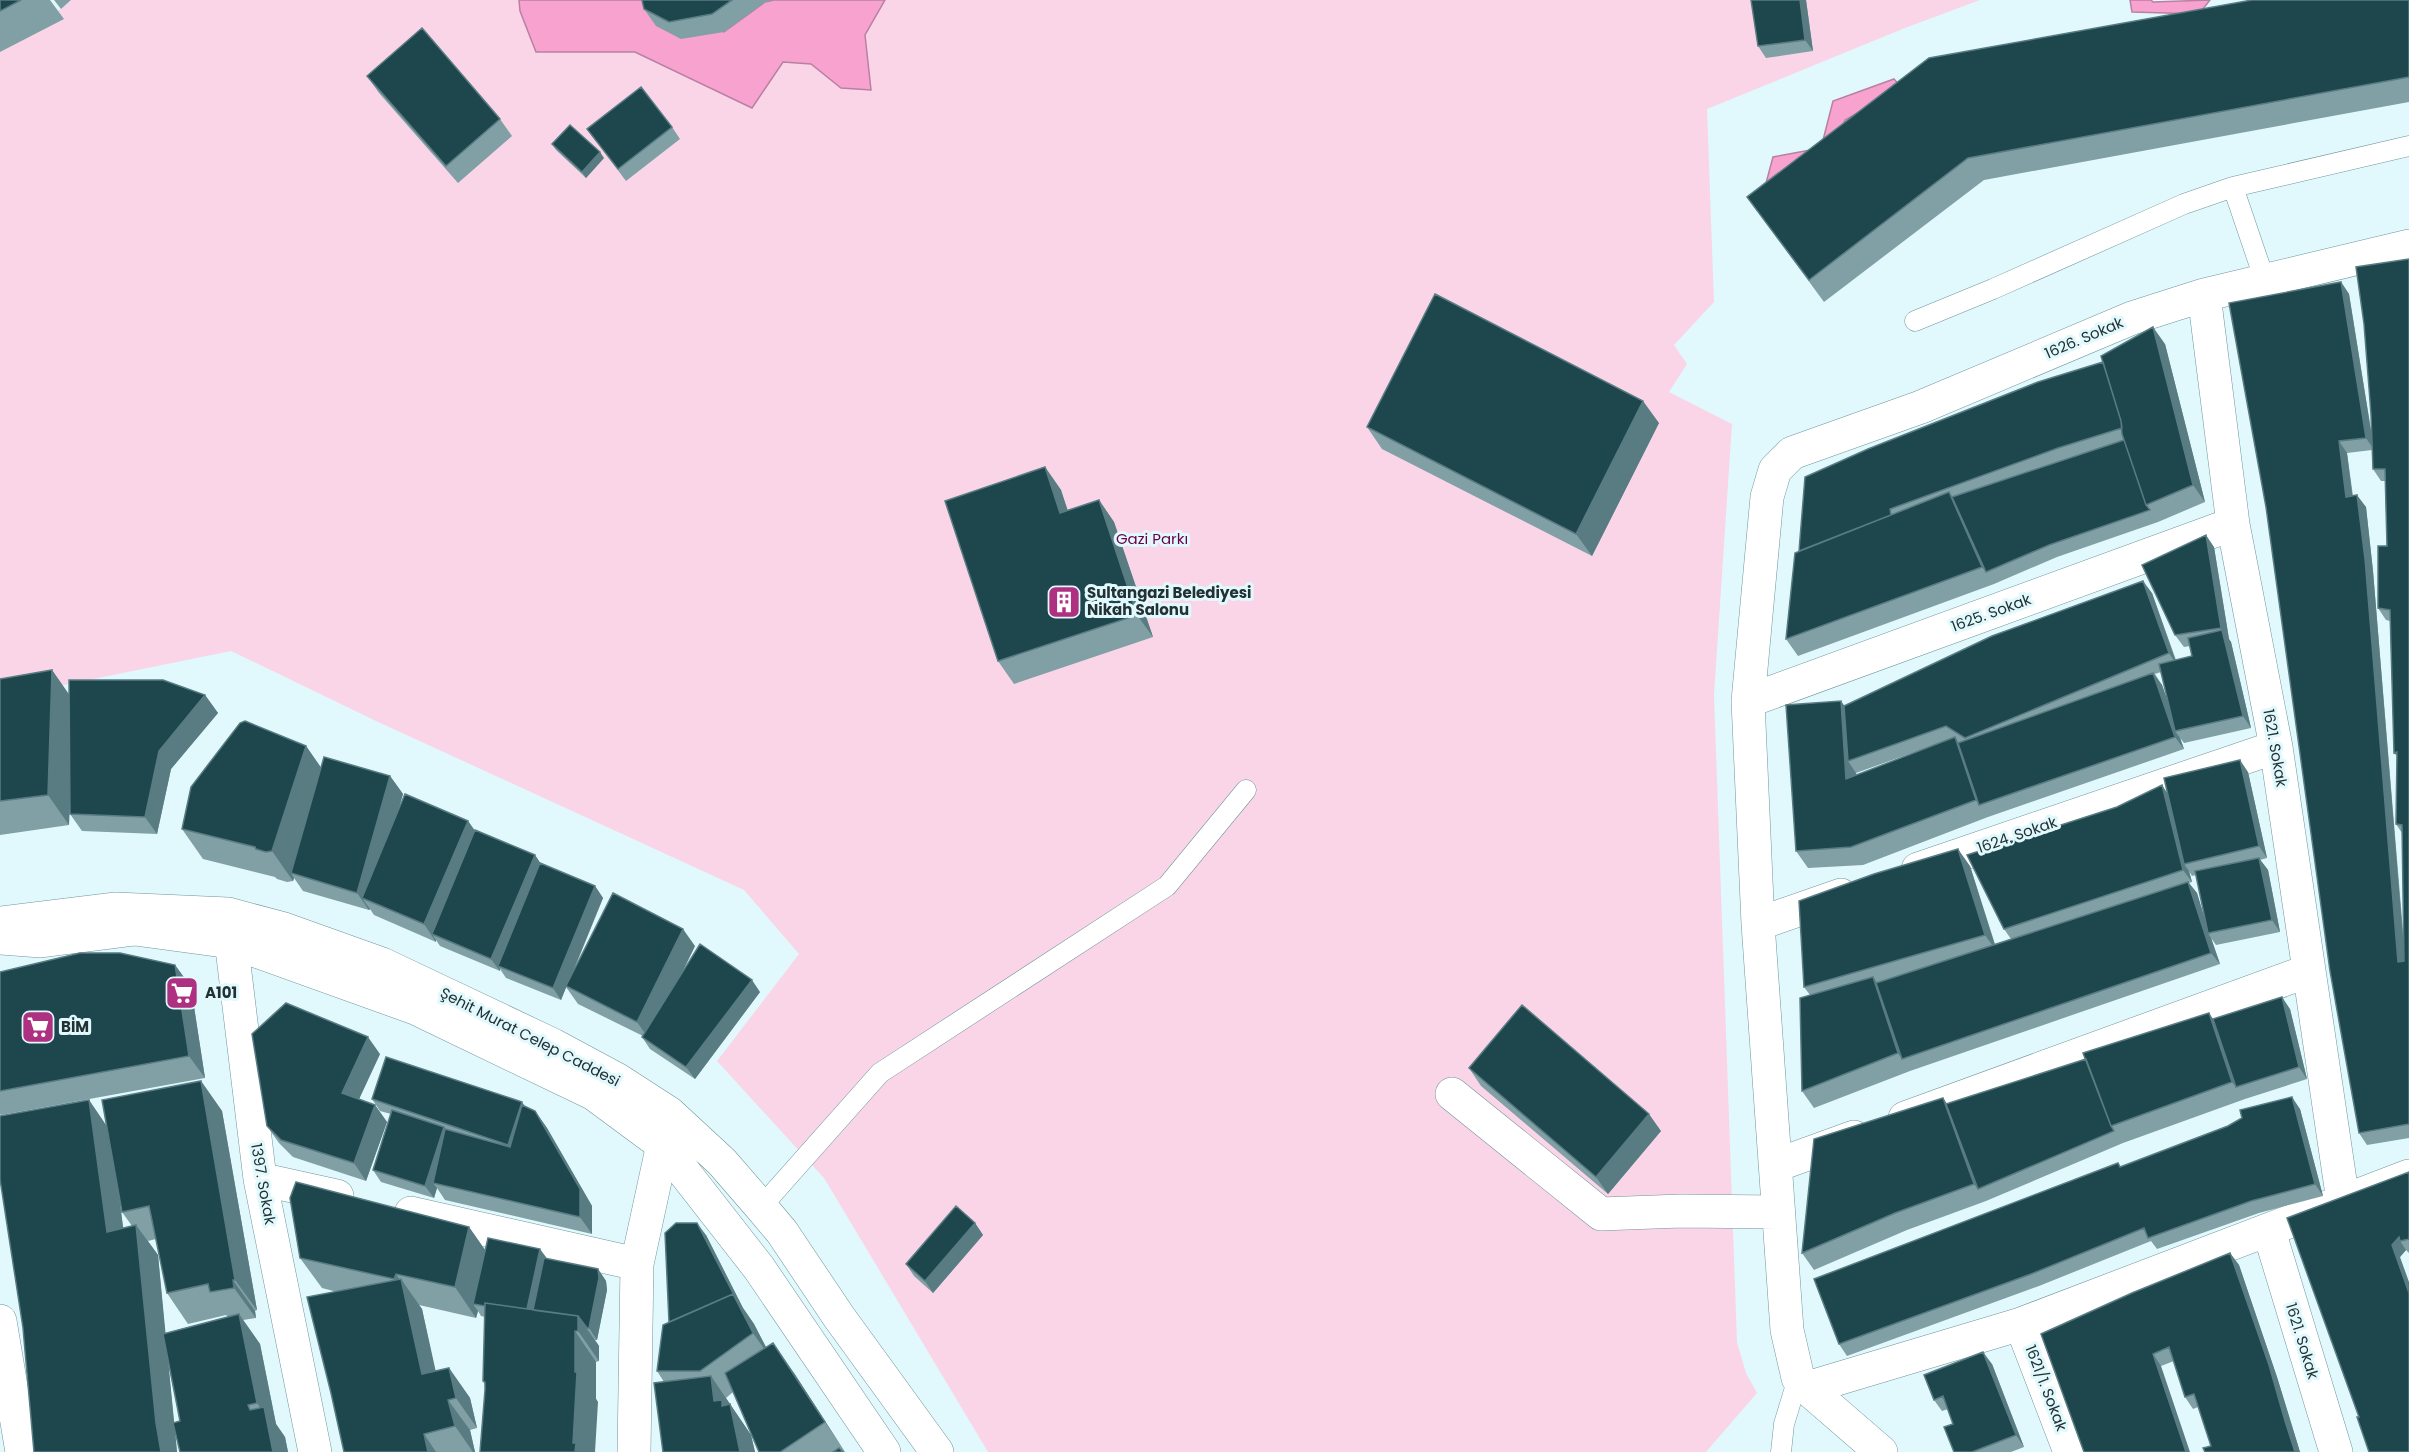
<svg xmlns="http://www.w3.org/2000/svg" width="2409" height="1452" viewBox="0 0 2409 1452" font-family="Poppins,sans-serif">
<rect width="100%" height="100%" fill="#e1f9fd"/>
<path fill="#fad5e8" d="M71,0H1980L1905,28L1707,109L1714,302L1674,345L1687,364L1669,392L1732,424L1714,695L1737,1342L1746,1373L1757,1393L1706,1452H988L824,1178L717,1061L799,954L744,890L376,721L231,651L0,698V39L61,9Z"/>
<path fill="#f8a2d0" stroke="#b880a1" stroke-width="1.5" d="M519,0H650L724,32L765,2L774,0H885L865,35L871,90L841,88L811,64L783,62L752,108L635,52H536L520,11Z
M2130,0H2151L2153,2L2210,0L2199,14L2132,12Z
M1894,79L1902,88L1845,120L1829,162L1766,183L1773,157L1821,148L1833,101Z"/>
<g fill="none" stroke-linecap="round" stroke-linejoin="round">
<g stroke="#70959c" stroke-width="21">
<path id="service" d="M2233,187L2265,281
M1915,321L1993,289L2184,204L2233,187L2409,146
M761,1207L880,1073L1167,886L1246,790
M1781,1452L1784,1424L1798,1378"/>
</g>
<g stroke="#70959c" stroke-width="34">
<path id="minor" d="M2204,295L2233,524L2276,747L2343,1201
M1748,701L2233,524
M1918,869L2276,747
M228,915L260,1179L315,1452
M1758,924L1841,895
M1452,1094L1601,1214L1681,1211L1778,1212
M1905,1118L2308,971
M1777,1165L1854,1137
M260,1179L337,1196
M411,1213L637,1264
M2269,1231L2336,1452
M0,1321L22,1452
M2021,1324L2070,1452
M1807,1388L2021,1324L2409,1176
M634,1452L637,1264L668,1121
M1881,1452L1807,1388L1798,1378L1787,1330L1758,924L1748,701L1767,497L1775,470L1792,453L1921,407L2132,318L2204,295L2409,246"/>
</g>
<g stroke="#70959c" stroke-width="34">
<path id="tertiary" d="M0,923L116,909L228,914L284,929L382,964L553,1045L618,1080L669,1113L722,1162L761,1207L782,1232L839,1317L937,1452
M0,938L41,941L135,929L231,942L415,1008L594,1094L663,1145L759,1268L884,1452"/>
</g>
<use href="#service" stroke="#fff" stroke-width="20"/>
<use href="#minor" stroke="#fff" stroke-width="33"/>
<use href="#tertiary" stroke="#fff" stroke-width="33"/>
</g>
<path fill="#80a0a5" fill-rule="evenodd" d="M0,0H50L64,19L0,52Z
M54,0H71L61,9Z
M642,0H774L765,2L724,32L681,39L656,26L644,9Z
M1751,0H1806L1813,51L1766,58L1758,46Z
M2409,0V102L1984,180L1824,302L1747,197Z
M367,76L500,119L512,136L458,183L379,93Z
M672,127L680,139L626,181L587,129Z
M552,144L604,158L586,178L556,150Z
M2409,259V1138L2367,1145L2359,1133L2330,971L2341,282L2349,294L2372,436L2371,414ZM2372,450L2373,469L2381,481H2385L2387,546L2378,608L2386,620L2390,621L2394,753L2397,756L2396,824L2402,833L2404,943L2373,571L2366,507L2353,496L2347,453Z
M2165,344L2205,502L2158,522L2057,557L1994,584L1798,656L1786,639L1799,551Z
M1659,423L1592,556L1382,449L1367,427Z
M1045,467L1061,490L1067,510L1099,500L1114,522L1153,637L1014,684L998,661Z
M2214,547L2229,639L2231,642L2251,728L2184,743L2180,738L2184,749L1988,817L1863,865L1808,868L1796,851L1844,706L2152,593L2176,660L2192,656L2190,646L2184,647L2175,635ZM2161,672L2170,707L2162,685L2155,674ZM1937,744L1857,775L1856,773Z
M52,670L69,695H205L218,713L171,769L157,834L82,831L70,814V796L69,825L0,835V679Z
M306,746L321,768L390,776L403,794L396,816L468,821L475,831L535,855L540,863L595,886L603,898L572,975L695,946L681,975L760,992L695,1079L650,1049L642,1037L643,1036L578,1004L566,987L561,1000L506,978L500,969V971L440,946L436,940V942L374,915L370,909L369,910L303,891L294,878L293,881L287,882L277,879L275,877L203,859L182,829Z
M2248,772L2267,858L2260,860L2268,870L2280,932L2216,945L2211,938L2220,964L1910,1071L1814,1108L1802,1091L1810,995L1804,987L1970,866L1995,944L2011,939L2004,929L2168,793ZM2189,871L2192,876L2196,875L2205,919L2197,893L2189,883L2192,882Z
M175,965L191,987L205,1078L1,1115L0,1114V972Z
M2290,1009L2307,1079L2245,1099L2123,1143L1986,1201L1907,1230L1814,1270L1802,1253L1943,1098L1946,1104L2213,1019Z
M380,1054L359,1099L375,1105L387,1122L366,1181L293,1157L279,1143L267,1126Z
M1469,1068L1661,1131L1608,1194L1481,1086Z
M201,1081L222,1111L257,1310L255,1311L256,1318L243,1320L260,1344L276,1424L285,1437L288,1452H180L175,1431L177,1452H34L89,1100L106,1125ZM118,1186L122,1212L132,1226L123,1228ZM156,1239L167,1293L188,1324L226,1315L228,1317L165,1333L158,1255L148,1241ZM168,1363L180,1421L174,1423Z
M372,1099L524,1106L535,1111L547,1128L592,1206V1234L445,1200L437,1188L434,1198L381,1182L373,1170L391,1114L380,1111Z
M2300,1109L2323,1196L2259,1213L2157,1249L2151,1241L2039,1286L1847,1356L1839,1344L2118,1163L2121,1167L2228,1126Z
M2409,1172V1253L2406,1250L2400,1257L2359,1417Z
M975,1223L983,1235L933,1293L914,1276L906,1264Z
M469,1227L485,1250L547,1259L598,1269L606,1281L607,1290L597,1340H595L599,1346V1361L596,1362V1399L598,1402L485,1385L483,1381L485,1317L481,1316L478,1311L476,1318L419,1305L422,1309L435,1371L449,1368L470,1398L477,1428L470,1430L475,1452H344L337,1292L322,1288L300,1258Z
M706,1235L743,1308L754,1324L766,1347L794,1373L845,1452H759L733,1392L726,1398L751,1435L755,1452H663L664,1382L657,1371L669,1322Z
M2230,1253L2239,1265L2277,1377L2300,1452H2205L2211,1446L2198,1407L2193,1409L2185,1397L2174,1361L2161,1366L2041,1334Z
M1992,1364L2024,1447L2011,1452H1954L1953,1424L1948,1409L1942,1411L1934,1400Z"/>
<path fill="#587c82" d="M1800,0H1806L1813,51L1805,40Z
M600,152L604,158L586,178L582,172Z
M2341,282L2349,294L2374,450L2366,438Z
M2153,327L2165,344L2205,502L2193,485Z
M1643,401L1659,423L1592,556L1576,534Z
M2339,441L2347,453L2354,509L2346,497Z
M1045,467L1061,490L1076,535L1060,513Z
M1949,492L1961,509L1986,572L1982,567Z
M2357,495L2366,507L2373,571L2406,974L2398,962Z
M1099,500L1114,522L1153,637L1137,615Z
M2206,535L2214,547L2229,639L2231,642L2251,728L2243,716L2222,630L2221,628Z
M2143,581L2152,593L2177,665L2169,653Z
M52,670L73,700L69,825L48,795Z
M2153,673L2162,685L2178,731H2175L2180,738L2184,749L2175,737Z
M205,695L218,713L171,769L157,834L145,817L159,751Z
M1841,701L1853,718L1848,761L1856,773L1858,796L1846,779Z
M1955,737L1967,755L1979,805L1976,800Z
M306,746L327,776L291,873L294,878L293,881L272,851Z
M2240,760L2248,772L2267,858L2259,846Z
M390,776L403,794L372,902L362,898L370,909L369,910L357,893Z
M2162,785L2170,797L2184,864L2189,871L2192,882L2183,870Z
M468,821L480,838L432,934L436,940V942L424,924Z
M1958,849L1970,866L1997,952L1985,935Z
M535,855L543,867L498,966L500,969V971L491,959Z
M2259,858L2268,870L2280,932L2272,920Z
M2188,882L2197,893L2209,933H2208L2211,938L2220,964L2211,953Z
M595,886L603,898L561,1000L553,988Z
M683,929L695,946L649,1039L637,1022Z
M175,965L191,987L205,1078L189,1056Z
M1873,977L1885,994L1902,1059L1898,1053Z
M752,980L760,992L695,1079L686,1067Z
M2282,997L2290,1009L2307,1079L2299,1067Z
M2209,1013L2221,1031L2236,1087L2232,1082Z
M368,1037L380,1054L354,1110L342,1093Z
M201,1081L222,1111L257,1310L235,1280Z
M2292,1097L2300,1109L2323,1196L2315,1184Z
M1943,1098L1955,1115L1978,1189L1974,1184Z
M89,1100L110,1131L128,1263L107,1232Z
M522,1102L530,1114L516,1156L508,1145Z
M375,1105L387,1122L366,1181L354,1163Z
M535,1111L547,1128L592,1206V1234L580,1217Z
M1649,1114L1661,1131L1608,1194L1596,1177Z
M444,1127L452,1139L433,1183L437,1188L434,1198L425,1186Z
M697,1223L706,1235L743,1308L754,1324L774,1363L753,1333Z
M975,1223L983,1235L933,1293L925,1281Z
M136,1225L158,1255L177,1452H161L156,1423Z
M469,1227L490,1257L473,1304L478,1311L476,1318L455,1287Z
M2399,1237L2400,1241L2406,1250L2400,1257L2409,1282V1293L2392,1245Z
M540,1249L549,1261L535,1321L526,1315Z
M2230,1253L2239,1265L2277,1377L2300,1452H2295Z
M598,1269L606,1281L607,1290L597,1340L589,1328Z
M396,1274L401,1282V1279L422,1309L443,1404L422,1374L404,1293L394,1279Z
M233,1280L255,1311L256,1318L234,1288Z
M239,1314L260,1344L276,1424L285,1437L288,1452H273L266,1416L257,1403Z
M578,1316L599,1346V1361L578,1331Z
M575,1331L596,1362V1399L598,1402L595,1452H575L573,1443L575,1372Z
M773,1343L794,1373L845,1452L825,1422Z
M1983,1352L1992,1364L2024,1447L2016,1435Z
M2153,1354L2161,1366L2190,1452H2186Z
M449,1368L470,1398L477,1428L456,1398Z
M711,1376L751,1435L755,1452H740L714,1401Z
M448,1400L470,1430L475,1452H473L455,1426Z
M424,1434L436,1452H428Z"/>
<path fill="#1e464d" stroke="#587c82" stroke-width="1.5" d="M0,0H21L0,11Z
M642,0H732L712,14L669,22L644,9Z
M1751,0H1800L1805,40L1758,46Z
M2252,0H2409V77L1968,158L1809,280L1747,197L1929,58Z
M422,28L500,119L446,166L367,76Z
M641,87L672,127L618,169L587,129Z
M570,125L600,152L582,172L552,144Z
M2409,259V1124L2359,1133L2330,971L2266,507L2229,303L2341,282L2366,438L2339,441L2346,497L2357,495L2365,559L2398,962L2404,961L2402,825L2396,824L2397,752L2394,753L2390,610L2378,608V546H2387L2385,469H2373L2371,414L2364,324L2356,267Z
M1435,294L1643,401L1576,534L1367,427Z
M2153,327L2193,485L2146,505L2122,434L2121,421L2101,356Z
M2103,362L2121,421L2122,428L2058,448L1890,509L1891,515L1799,551L1805,477L1868,449L2038,382Z
M2124,440L2146,505L2150,510L2049,545L1986,572L1952,497Z
M1045,467L1060,513L1099,500L1137,615L998,661L945,501Z
M1949,492L1982,567L1786,639L1795,553Z
M2206,535L2221,628L2175,635L2142,565Z
M2143,581L2169,653L1965,738L1946,726L1848,761L1844,706L1992,636Z
M2222,630L2243,716L2175,731L2159,664L2192,656L2188,638Z
M52,670L48,795L0,801V679Z
M2153,673L2175,737L1979,805L1958,743Z
M69,680H163L205,695L159,751L145,817L70,814Z
M1841,701L1846,779L1955,737L1976,800L1851,847L1796,851L1786,705Z
M245,721L306,746L272,851L266,852L256,849L255,847L182,829L191,787L240,723Z
M324,757L390,776L357,893L291,873Z
M2240,760L2259,846L2184,864L2164,778Z
M2162,785L2183,870L2004,929L1967,855L2117,807Z
M405,794L468,821L424,924L362,898Z
M475,830L535,855L491,959L432,934Z
M1958,849L1985,935L1804,987L1799,901L1874,874Z
M2259,858L2272,920L2208,933L2195,871Z
M540,863L595,886L553,988L498,966Z
M2188,882L2211,953L1902,1059L1876,983Z
M613,893L683,929L637,1022L566,986Z
M700,944L752,980L686,1067L642,1037Z
M80,953H120L175,965L189,1056L0,1091V972Z
M1873,977L1898,1053L1802,1091L1800,998Z
M2282,997L2299,1067L2236,1087L2213,1019Z
M286,1003L368,1037L342,1093L375,1105L354,1163L281,1140L267,1126L252,1034Z
M1522,1005L1649,1114L1596,1177L1469,1068Z
M2209,1013L2232,1082L2111,1126L2083,1053Z
M386,1057L522,1102L508,1145L372,1099Z
M2086,1059L2111,1126L2114,1131L1978,1189L1946,1104Z
M201,1081L235,1280H233L234,1288L210,1292L208,1284L167,1293L149,1206L122,1212L102,1100Z
M2292,1097L2315,1184L2251,1201L2148,1238L2144,1228L2031,1274L1839,1344L1814,1279L2118,1163L2120,1167L2228,1126L2242,1118L2240,1110Z
M1943,1098L1974,1184L1895,1213L1802,1253L1814,1139Z
M89,1100L107,1232L136,1225L156,1423L161,1452H34L23,1328L0,1179V1116Z
M522,1105L535,1111L580,1189V1217L433,1183L445,1129L510,1147Z
M392,1110L444,1127L425,1186L373,1170Z
M2409,1172V1239L2400,1241L2399,1237L2392,1245L2409,1293V1452H2369L2357,1417H2359L2287,1218Z
M296,1182L469,1227L455,1287L396,1274L394,1279L300,1258L290,1198Z
M956,1206L975,1223L925,1281L906,1264Z
M676,1223H697L735,1297L733,1294L669,1322L665,1233Z
M488,1238L540,1249L527,1309L485,1303V1306L473,1304Z
M2230,1253L2269,1365L2285,1421L2295,1452H2205L2203,1448L2211,1446L2194,1394L2185,1397L2169,1347L2153,1354L2186,1452H2084L2041,1334L2132,1293Z
M544,1258L598,1269L599,1278L589,1328H587L578,1316L533,1310Z
M401,1279L422,1374L449,1368L456,1398L448,1400L455,1426L424,1434L428,1452H344L331,1393L307,1297Z
M733,1294L753,1333L700,1371H657L663,1325Z
M485,1303L578,1316V1331H575V1372H577L573,1443H576L575,1452H480L485,1390V1382L483,1381Z
M239,1314L257,1403L248,1405L250,1410L264,1407L273,1452H180L173,1423L180,1421L163,1334Z
M773,1343L825,1422L780,1452H759L725,1373Z
M1983,1352L2016,1435L1972,1452H1954L1944,1427L1953,1424L1943,1396L1934,1400L1924,1375Z
M711,1376L714,1401L722,1400V1406L730,1404L740,1452H663L654,1383Z
M839,1448L843,1452H833Z"/>
<defs>
<g id="building-square" transform="scale(1.725)"><rect x="-9" y="-9" width="18" height="18" rx="4" fill="#ae3080" stroke="#e1f9fd"/><path d="M-4-6H4V6H1V3H-1V6H-4ZM-2.5-4.3h1.7v1.8h-1.7ZM.8-4.3h1.7v1.8H.8ZM-2.5-1h1.7V.8h-1.7ZM.8-1h1.7V.8H.8Z" fill="#fff"/></g>
<g id="supermarket-square" transform="scale(1.725)"><rect x="-9" y="-9" width="18" height="18" rx="4" fill="#ae3080" stroke="#e1f9fd"/><path d="M-6-5.5h2.5l.6 2H6L4.5 2H-2.5L-4.4-4H-6ZM-1.5 3.2a1.3 1.3 0 1 0 .1 0ZM3 3.2a1.3 1.3 0 1 0 .1 0Z" fill="#fff"/></g>
</defs>
<g fill-rule="evenodd">
<use href="#building-square" x="1064" y="602"/>
<use href="#supermarket-square" x="182" y="993"/>
<use href="#supermarket-square" x="38" y="1027"/>
</g>
<g text-anchor="middle" stroke-width="6" stroke-linejoin="round" paint-order="stroke">
<g font-size="15" fill="#223134" stroke="#e1f9fd">
<text transform="translate(2084 338) rotate(-23)" y="5">1626. Sokak</text>
<text transform="translate(1991 613) rotate(-20)" y="5">1625. Sokak</text>
<text transform="translate(2275 748) rotate(80)" y="5">1621. Sokak</text>
<text transform="translate(2017 835) rotate(-19)" y="5">1624. Sokak</text>
<text transform="translate(530 1037) rotate(27)" y="5">Şehit Murat Celep Caddesi</text>
<text transform="translate(263 1184) rotate(80)" y="5">1397. Sokak</text>
<text transform="translate(2302 1341) rotate(73)" y="5">1621. Sokak</text>
<text transform="translate(2046 1388) rotate(69)" y="5">1621/1. Sokak</text>
</g>
<g font-size="15" fill="#690048" stroke="#e1f9fd">
<text x="1152" y="544">Gazi Parkı</text>
</g>
<g font-size="15" font-weight="bold" fill="#223134" stroke="#e1f9fd" text-anchor="start">
<text x="1087" y="598">Sultangazi Belediyesi<tspan x="1087" dy="17">Nikah Salonu</tspan></text>
<text x="205" y="998">A101</text>
<text x="61" y="1032">BİM</text>
</g>
</g>
</svg>
